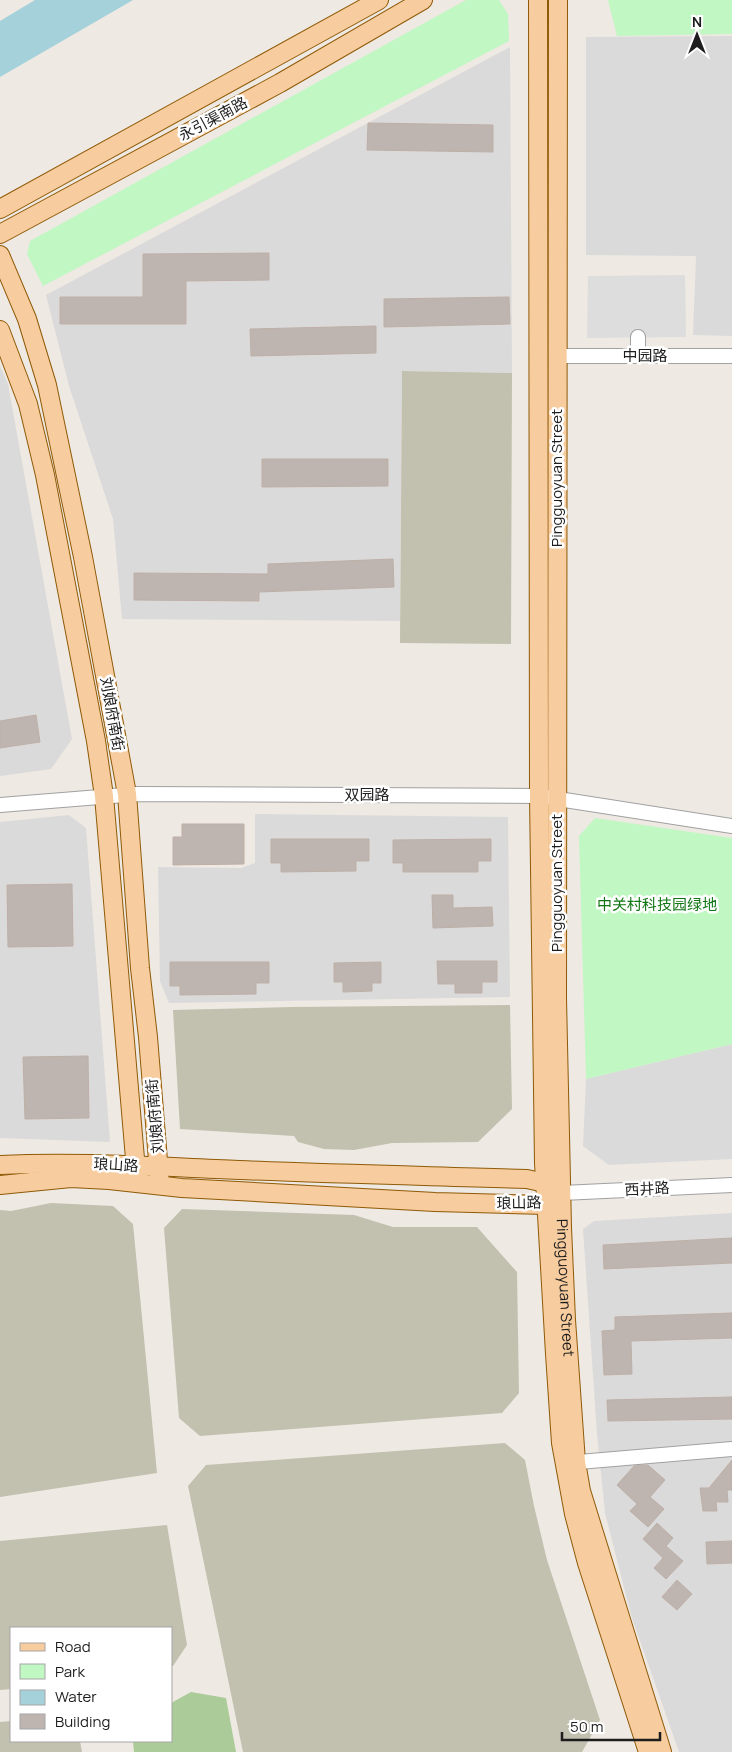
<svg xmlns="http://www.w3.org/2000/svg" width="732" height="1752" viewBox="0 0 732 1752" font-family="Manrope,'Noto Sans SC',sans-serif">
<rect width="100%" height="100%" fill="#eee9e3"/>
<path fill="#dbdada" d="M732,36V336L693,335L696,256L586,255V37Z
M510,47L512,373L402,371L400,621L122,619L113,519L69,386L46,295Z
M0,366L8,384L72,739L51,769L0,776Z
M255,814L508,817L510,997L169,1003L160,981L158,867L241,868L255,863Z
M69,815L86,828L110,1142L0,1138V822Z
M732,1044V1159L609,1165L583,1146L586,1079Z
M732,1213V1752H679L631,1615L605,1513L597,1434L583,1229L594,1221Z"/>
<path fill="#c2c0af" d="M402,371L512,373L511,644L400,643Z
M510,1005L512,1109L478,1142L392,1143L354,1150L324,1149L298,1142L294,1136L180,1129L173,1010L293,1007Z
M51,1203L113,1206L133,1224L157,1473L0,1497V1210L11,1211Z
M182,1209L354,1215L393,1227H477L517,1272L519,1393L502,1413L200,1436L179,1418L164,1228Z
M505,1443L525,1460L534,1506L547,1560L600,1720L582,1752H243L188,1486L206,1465Z
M167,1525L187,1645L173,1666H171V1628H11V1689L0,1690V1541Z
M11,1721V1741H80L82,1752H0V1722Z"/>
<path fill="#abcb99" d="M191,1692L226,1698L236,1752H134L133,1741H171V1703Z"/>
<path fill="#c1f7c2" d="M466,0H499L508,14L509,41L43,286L27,254L30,241Z
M608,0H732V34L617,36Z
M595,818L732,838V1044L586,1079L579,836Z"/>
<path fill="#ddd" d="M685,275L686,337L587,338L588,276Z"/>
<path fill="#a5d1da" d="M35,0H133L0,77V21Z"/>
<path fill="#beb5b0" stroke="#beafa6" d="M368,123L493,125V152L367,150Z
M269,253V280L186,281V324H60V297H143V254Z
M509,297L510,324L384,327V299Z
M376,326V353L251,356L250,329Z
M262,459H388V486L262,487Z
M393,559L394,587L259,592V601L134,600V573L268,574V564Z
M36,715L40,742L0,748V721Z
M182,824H244V864L173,865V837H182Z
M271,839H369V861H356V871L281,872V863H271Z
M491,839V861H478V872H403V863H393V840Z
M72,884L73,946L8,947L7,885Z
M432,895H453V908L492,907L493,926L433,928Z
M437,961H497V982H482V993H455V984H438Z
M170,962H269V983H256V994L180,995V986H170Z
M381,962V983H372V991L343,992V982H334V963Z
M88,1056L89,1118L25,1119L23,1057Z
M732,1238V1263L604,1269L603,1245Z
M732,1313V1338L631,1341L632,1374L604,1375L602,1331L615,1330V1317Z
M732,1397V1419L608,1421L607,1400Z
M732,1460V1490H727L728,1502H716L717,1511H703L700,1488H709Z
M648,1465L665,1480L650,1497L664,1509L648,1527L630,1511L637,1504L617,1485L634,1466Z
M657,1523L673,1538L666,1546L683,1561L666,1579L654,1568L663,1558L643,1539Z
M732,1541V1563L707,1564L706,1542Z
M677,1580L692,1594L677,1610L662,1597Z"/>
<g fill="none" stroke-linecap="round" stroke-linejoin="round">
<g stroke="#a1a1a1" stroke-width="16">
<path id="minor" d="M638,337V356
M558,356H732
M0,805L137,794L539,796L732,826
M562,1193L732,1185
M567,1463L732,1449"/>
</g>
<g stroke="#8f5a07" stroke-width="20">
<g id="major">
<path d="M538,0L539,796L544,1163L555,1354L561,1443L574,1514L587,1563L648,1752"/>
<path id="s1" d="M558,0L557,998L562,1227L566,1320L576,1462L581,1491L662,1752"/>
<path d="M0,209L379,0"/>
<path d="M0,234L280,83L423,0"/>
<path d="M0,255L27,319L47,385L83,557L127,794L140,968L148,1037L160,1185"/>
<path d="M0,330L28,404L45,475L96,741L104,796L137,1182"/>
<path d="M0,1165C80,1161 159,1167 239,1170C335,1174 431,1176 527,1179L545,1183L554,1189"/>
<path d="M0,1185L71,1178L109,1180L182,1188L435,1202L546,1205L554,1199"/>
</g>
</g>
<use href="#minor" stroke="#fff" stroke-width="14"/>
<use href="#major" stroke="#f7cc9e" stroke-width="18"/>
</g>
<g text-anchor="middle" stroke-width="5" stroke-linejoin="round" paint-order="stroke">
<g font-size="15" fill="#1d1d1d" stroke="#fff">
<text transform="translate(213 119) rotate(-28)" y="5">永引渠南路</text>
<text x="645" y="361">中园路</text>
<text transform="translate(557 478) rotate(-90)" y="5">Pingguoyuan Street</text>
<text transform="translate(112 714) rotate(80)" y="5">刘娘府南街</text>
<text x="367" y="800">双园路</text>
<text transform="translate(557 883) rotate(-90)" y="5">Pingguoyuan Street</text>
<text transform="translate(155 1116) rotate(-95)" y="5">刘娘府南街</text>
<text transform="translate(116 1165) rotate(3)" y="5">琅山路</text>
<text transform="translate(647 1189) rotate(-3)" y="5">西井路</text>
<text transform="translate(519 1203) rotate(-1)" y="5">琅山路</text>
<text dy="5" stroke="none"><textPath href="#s1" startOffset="1288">Pingguoyuan Street</textPath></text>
</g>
<g font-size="15" fill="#107513" stroke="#fff">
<text x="657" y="910">中关村科技园绿地</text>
</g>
</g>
<rect x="10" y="1627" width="162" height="115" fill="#ffffff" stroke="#a5a5a5"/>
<rect x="20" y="1643" width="25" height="8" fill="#f7cc9e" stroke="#a5a5a5"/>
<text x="55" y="1652" font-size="15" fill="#1d1d1d">Road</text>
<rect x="20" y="1664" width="25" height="15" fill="#c1f7c2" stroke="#a5a5a5"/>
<text x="55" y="1677" font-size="15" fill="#1d1d1d">Park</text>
<rect x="20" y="1690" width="25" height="15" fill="#a5d1da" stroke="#a5a5a5"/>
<text x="55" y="1702" font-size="15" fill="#1d1d1d">Water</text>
<rect x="20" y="1714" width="25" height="15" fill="#beb5b0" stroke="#a5a5a5"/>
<text x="55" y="1727" font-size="15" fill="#1d1d1d">Building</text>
<g transform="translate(697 35)" stroke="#ffffff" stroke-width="4" paint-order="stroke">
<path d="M0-4L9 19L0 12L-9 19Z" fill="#1d1d1d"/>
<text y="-8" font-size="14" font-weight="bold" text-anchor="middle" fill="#1d1d1d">N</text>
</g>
<path d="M562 1732v8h98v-8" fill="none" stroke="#1d1d1d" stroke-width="2.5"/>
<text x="570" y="1732" font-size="15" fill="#1d1d1d" stroke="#ffffff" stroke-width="4" paint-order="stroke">50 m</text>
</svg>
